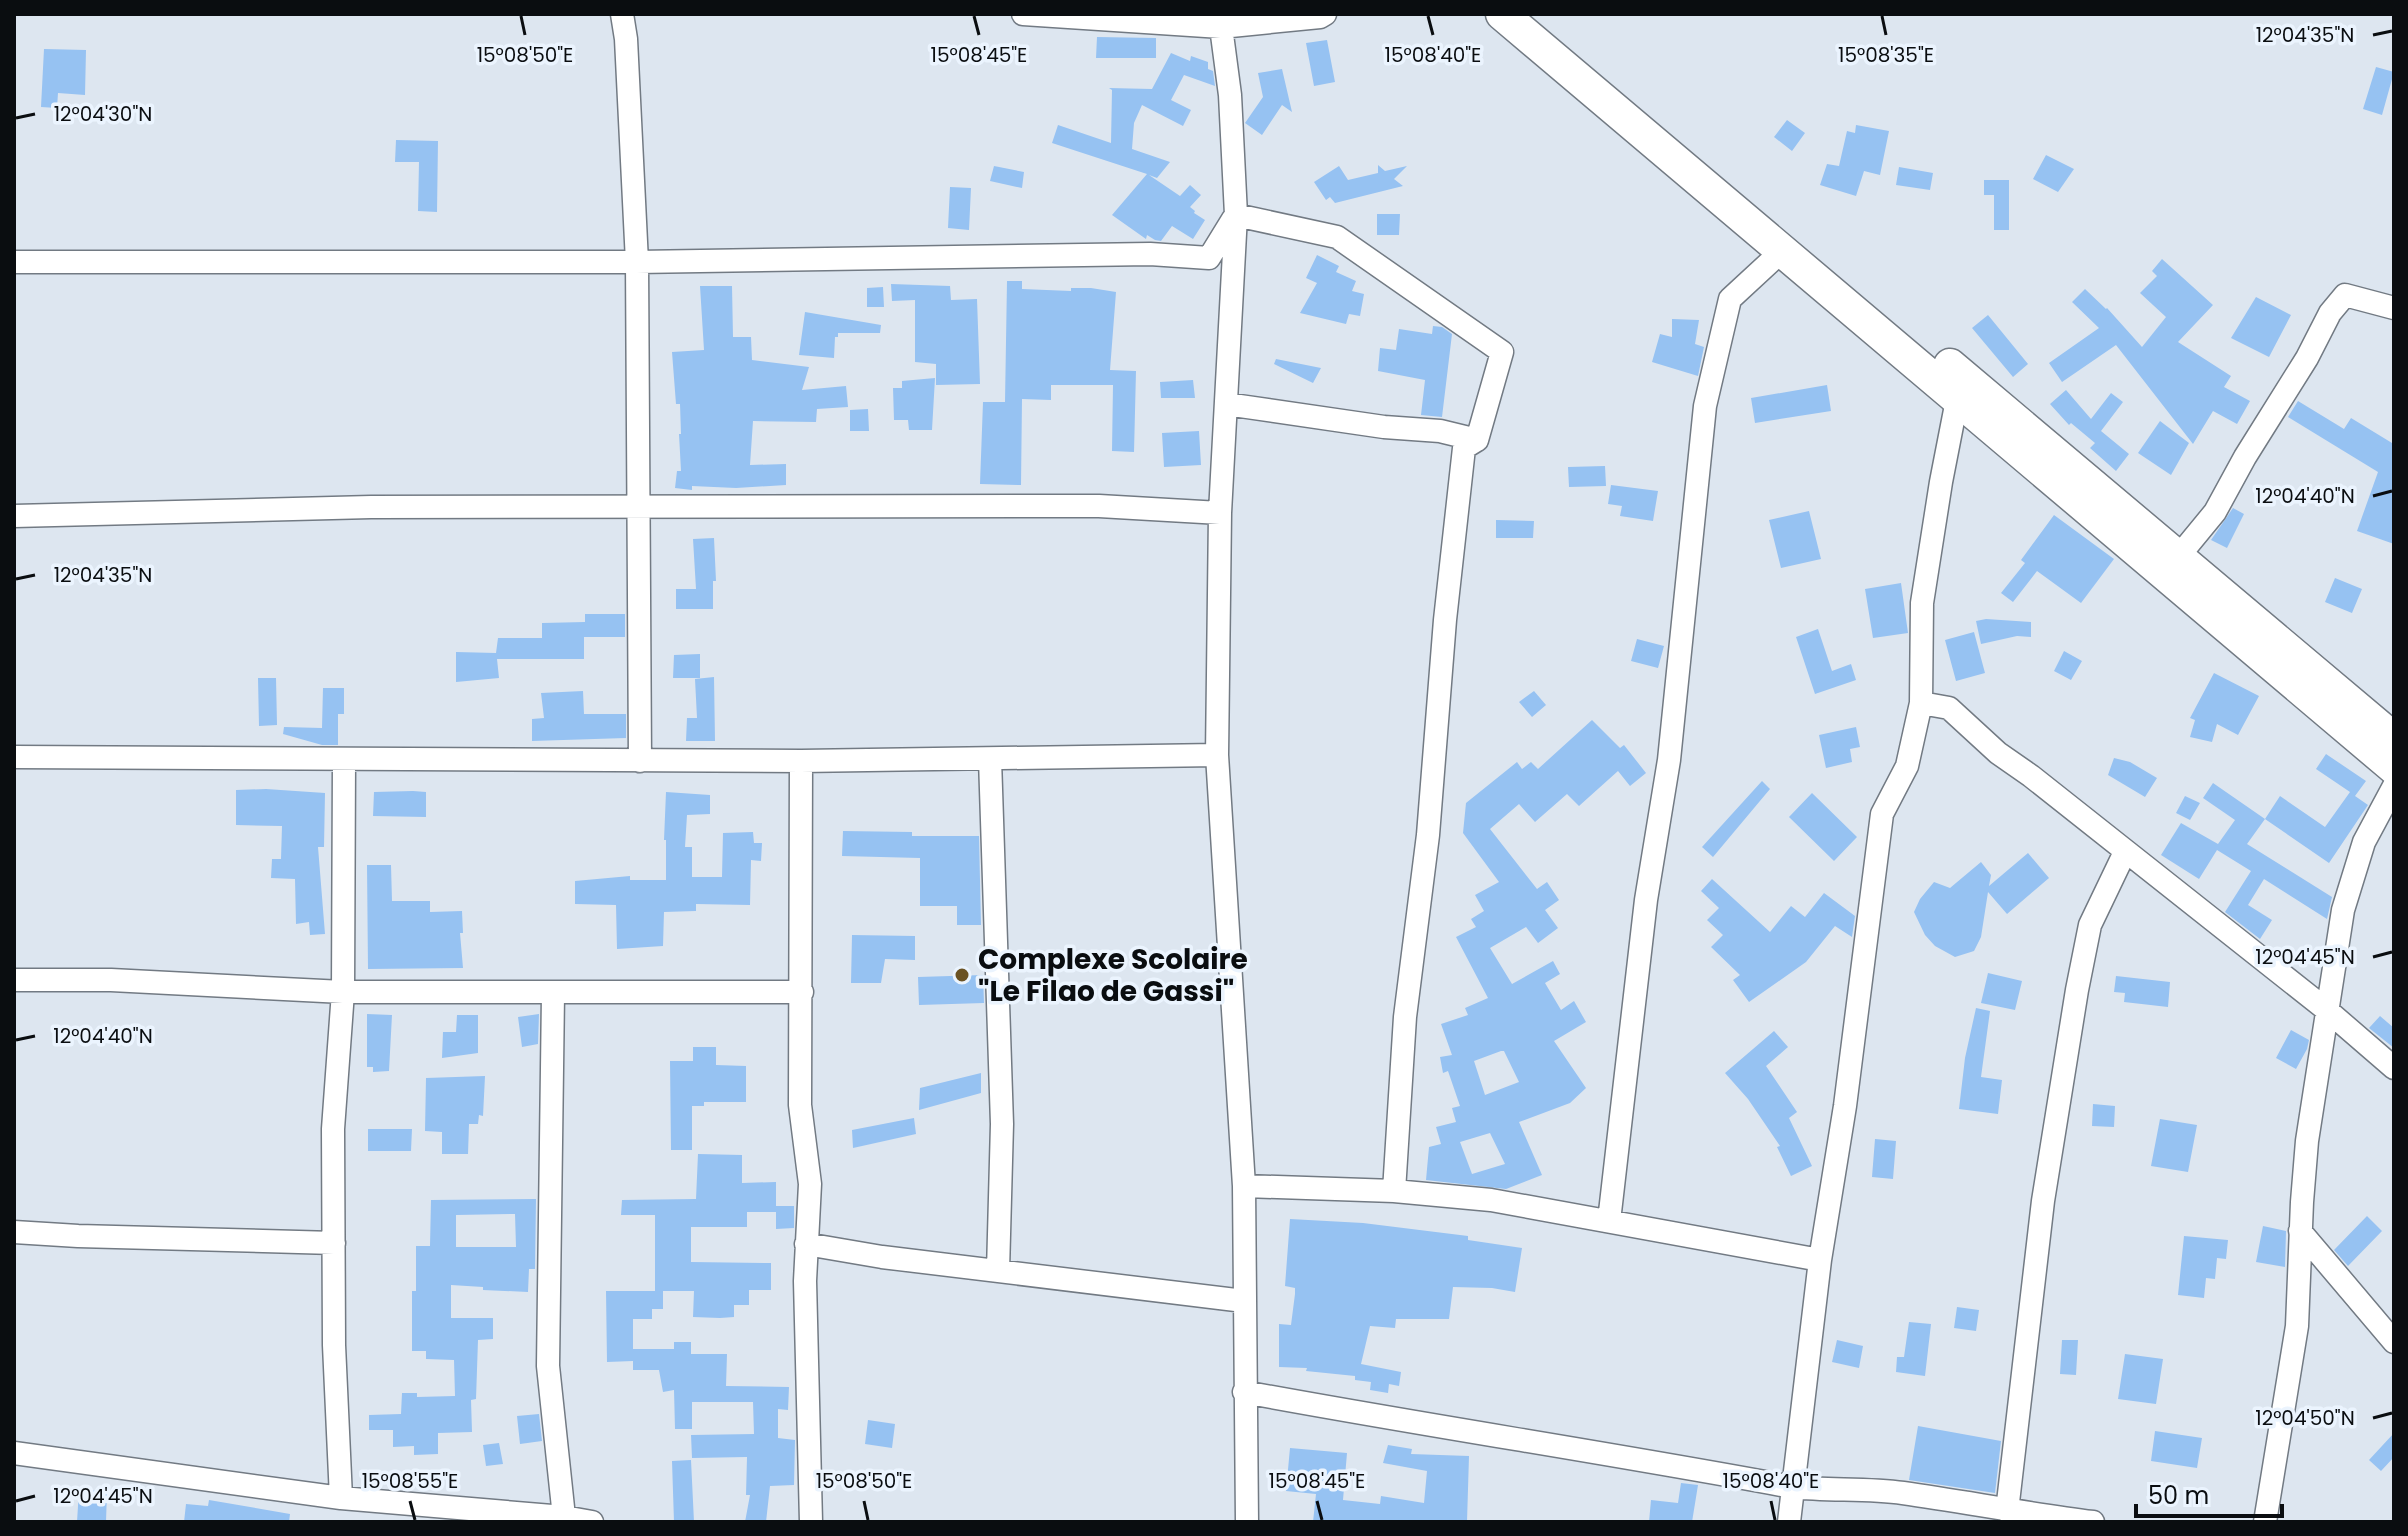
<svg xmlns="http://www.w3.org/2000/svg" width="2408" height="1536" viewBox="0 0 2408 1536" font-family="Poppins,sans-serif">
<rect width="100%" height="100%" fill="#dde6f0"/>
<path fill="#96c2f2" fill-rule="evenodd" d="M1097,37L1156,38V58H1096Z
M1327,40L1335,82L1314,86L1306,43Z
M44,49L86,50L85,95L58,93L57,108L41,107Z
M1171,53L1190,61L1191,56L1208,62V69L1213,71L1215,86L1184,75L1171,100L1191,110L1183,126L1142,105L1134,123L1132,149L1170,162L1157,178L1149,175L1180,196L1190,185L1201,195L1190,207L1195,211L1194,213L1205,220L1193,239L1172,226L1161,241L1155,240L1147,235L1146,239L1112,215L1147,174L1052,143L1058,125L1111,143L1112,90L1109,88L1152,89Z
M2376,67L2394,72L2382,115L2363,109Z
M1282,69L1292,112L1282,105L1262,135L1245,123L1263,97L1258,73Z
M1787,120L1805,133L1792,151L1774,137Z
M1856,125L1889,131L1880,175L1864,171L1856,196L1820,185L1827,164L1839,166L1847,131L1855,133Z
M396,140L438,141L437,212L418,211L419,162H395Z
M2046,155L2074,169L2058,192L2033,179Z
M1378,165L1385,171L1407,166L1394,179L1403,186L1335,203L1330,197L1326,200L1314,182L1339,166L1348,180L1378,173Z
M994,166L1024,172L1022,188L990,181Z
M1899,167L1933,173L1930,190L1896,185Z
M1984,180H2009V230H1994V195H1984Z
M950,187L971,188L969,230L948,228Z
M1377,214H1400L1399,235H1377Z
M1317,255L1339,266L1336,272L1356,281L1352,291L1364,294L1360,316L1349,314L1346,324L1300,313L1317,283L1306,278Z
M2162,259L2213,305L2178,342L2231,376L2224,387L2250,401L2237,424L2213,411L2193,444L2116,345L2062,382L2049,363L2099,328L2072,302L2085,289L2106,309L2107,308L2142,347L2166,317L2140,293L2157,276L2152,271Z
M1007,281H1022V289L1071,291V288H1091L1116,292L1110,370L1136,371L1134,452L1112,451L1113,385H1051V400L1022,399L1021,485L980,484L983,402H1005Z
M891,284L950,286L951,300L977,299L980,384L936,385V364L915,362V300L892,301Z
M700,286H732L733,337H751L752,360L809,367L802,390L846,386L848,407L817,409L816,422L753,421L750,465L786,464V485L736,488L692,486V490L675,488L677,471H681L679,434H681L680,404H676L672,352L704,350Z
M883,287L884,307H867V288Z
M2256,297L2291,315L2269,357L2231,338Z
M805,312L881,325L880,333H838V337H835L834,358L799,355Z
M1988,315L2028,364L2013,377L1972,328Z
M1672,319L1699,320L1695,344L1704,347L1698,376L1652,362L1660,334L1672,337Z
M1433,326L1442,327L1452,334L1442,417L1421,415L1425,380L1378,371L1380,348L1396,350L1399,329L1432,334Z
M1276,359L1321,368L1313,383L1274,364Z
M935,378L932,430H909L908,420H894L893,388H902V381Z
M1193,380L1195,398H1161L1160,382Z
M1827,385L1831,411L1755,423L1751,398Z
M2066,390L2091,419L2111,393L2123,402L2101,431L2129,454L2116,471L2090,448L2095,443L2071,423L2069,425L2050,404Z
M2298,401L2344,429L2351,418L2392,443L2394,438V544L2357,531L2378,472L2288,417Z
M868,409L869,431H850V410Z
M2160,421L2189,443L2171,475L2138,453Z
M1199,431L1201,465L1164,467L1162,433Z
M1605,466L1606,486L1569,487L1568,467Z
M1611,485L1658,491L1653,521L1620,516L1622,506L1608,504Z
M2233,508L2244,514L2227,548L2211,540Z
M1809,511L1821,559L1781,568L1769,520Z
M2054,515L2114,559L2081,603L2037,571L2013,602L2001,593L2025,563L2021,560Z
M1496,520L1534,521L1533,538H1496Z
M714,538L716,581H713V609H676V589H696L693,539Z
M2335,578L2362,589L2352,613L2325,602Z
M1901,583L1908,633L1873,638L1865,589Z
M585,614H625V637H584V659H497L499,678L456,682V652L496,653L498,638H542V623L585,622Z
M1986,619L2031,622V637L2017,636L1981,644L1976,621Z
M1818,629L1832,671L1851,664L1856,680L1815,694L1796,637Z
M1974,632L1985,673L1956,681L1945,640Z
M1637,639L1664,646L1658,668L1631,661Z
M2064,651L2082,661L2071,680L2054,671Z
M700,654V678H673L674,655Z
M2214,673L2259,696L2238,735L2217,724L2212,742L2190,737L2195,720L2190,718Z
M714,677L715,741H686L687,718H697L695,679Z
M258,678H276L277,725L259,726Z
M323,688H344V714H338V745H322L283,734L284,727L322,728Z
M583,691L584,714H626V738L532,741V719L544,718L541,693Z
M1534,691L1546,705L1532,717L1519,702Z
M1592,720L1620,748L1624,745L1646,773L1630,786L1618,771L1579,806L1567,794L1535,822L1519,804L1490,829L1537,889L1547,882L1559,900L1545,910L1558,928L1538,943L1526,927L1490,948L1512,984L1553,961L1560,974L1545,983L1561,1010L1574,1001L1586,1022L1554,1041L1586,1088L1570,1103L1519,1122L1542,1175L1506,1189L1426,1180L1429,1147L1441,1144L1436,1127L1456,1122L1452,1108L1460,1106L1448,1071L1443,1073L1440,1057L1452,1055L1441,1024L1468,1015L1465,1008L1488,998L1456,937L1476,927L1471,919L1484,911L1475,895L1499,882L1463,833L1466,803L1517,762L1522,769L1531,762L1538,769ZM1501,1051H1504L1519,1082L1485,1095L1474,1061ZM1490,1133L1505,1164L1472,1174L1460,1142Z
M1856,727L1860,747L1850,749L1852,762L1826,768L1819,735Z
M2326,754L2366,781L2355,796L2368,805L2329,863L2265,819L2280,796L2325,827L2350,792L2316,769Z
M2114,758L2130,762L2157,778L2145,797L2108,775Z
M1762,781L1770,789L1713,857L1702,847Z
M2213,783L2265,819L2247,844L2332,897L2327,919L2264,879L2248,905L2272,920L2260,939L2225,912L2251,871L2217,850L2199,879L2161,855L2181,823L2218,844L2235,820L2203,798Z
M266,789L325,793L324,847H318L325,934L310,935L309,922L296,924L295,879L271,878L272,859H281L282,826L236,825V790Z
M413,791L426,792V817L373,816L374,792Z
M666,792L710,795V814L687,815L685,847H692V877H722L723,833L753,832L754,843H762L761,861L751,860L750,905L696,904V911L664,912L663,946L617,949L616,905L575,904V881L630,876V880H666V840H664Z
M1812,793L1857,837L1834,861L1789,817Z
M2185,796L2200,803L2190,820L2176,813Z
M843,831L912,832V836H979L981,925H957V906H920V858L842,856Z
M2028,853L2049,878L2007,914L1988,892L1981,937L1974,951L1955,957L1935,946L1925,935L1914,912L1920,899L1934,882L1950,888L1981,862L1991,875L1989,886Z
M367,865H391L392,901H430V912L462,911L463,933H460L463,968L368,969Z
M1712,879L1770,932L1791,906L1805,917L1824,893L1855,916L1852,937L1835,926L1806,962L1749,1002L1733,980L1740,975L1711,947L1723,935L1707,920L1719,908L1701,891Z
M852,935L915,936V960L885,959L881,983H851Z
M1988,973L2022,981L2015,1010L1981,1003Z
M983,975L984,1003L919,1005L918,977Z
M2116,976L2170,982L2168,1007L2124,1002L2125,993L2114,992Z
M1976,1008L1990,1011L1981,1077L2002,1080L1998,1114L1959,1109L1965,1058Z
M367,1014L392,1015L389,1071L373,1072V1067H367Z
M539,1014L538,1044L522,1047L518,1017Z
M457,1015H478V1053L442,1058L443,1032H456Z
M2380,1016L2394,1028V1048L2369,1028Z
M2291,1030L2309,1040L2307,1049L2296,1069L2276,1058Z
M1774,1031L1788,1047L1766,1066L1797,1112L1789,1118L1812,1166L1791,1176L1777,1147L1780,1146L1748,1099L1725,1073Z
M693,1047H716V1065L746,1066V1102H704V1106H692V1150H671L670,1061H693Z
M981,1073V1093L919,1110L920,1088Z
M485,1076L483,1116L479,1115L478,1124H469L468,1154H442V1132L425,1131L426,1078Z
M2093,1104L2115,1106L2114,1127L2092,1126Z
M914,1118L916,1134L853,1148L852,1130Z
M2160,1119L2197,1125L2188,1172L2151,1166Z
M368,1129H412L411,1151H368Z
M1875,1139L1896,1141L1893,1179L1872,1177Z
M698,1154L742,1155V1183L776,1182V1212H747V1227H691V1262L771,1263V1290H749V1305H734V1317L720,1318L693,1317L694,1291H663V1309H652V1319H633V1349H674V1342H691V1354H727L726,1386L789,1387L788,1410L778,1409V1438L795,1440L794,1485L770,1486L766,1522H745L750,1495H746L747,1457L692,1458L691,1435L754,1434L753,1402H692V1429H675L674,1390L663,1392L659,1370H633V1361L607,1362L606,1291H655V1215H621L622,1200L696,1199Z
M536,1199L535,1269H529L528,1292L483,1290V1287L451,1285V1318H493V1339L478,1340L476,1399L471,1400L472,1432L438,1433V1454L414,1455V1446L393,1447V1430H369V1415L401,1414L402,1393H417V1397L455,1396L454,1360L426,1359V1351H412V1291H416V1246H430L431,1200ZM515,1214L516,1247H456V1215Z
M776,1206H794V1228L776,1229Z
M2367,1216L2382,1231L2348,1266L2334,1250Z
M1290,1219L1363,1223L1468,1236V1240L1522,1248L1515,1292L1492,1288L1453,1287L1449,1319H1396L1395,1328L1370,1326L1361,1364L1401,1372L1399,1386L1389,1384L1388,1393L1370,1390L1371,1382L1355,1380V1376L1306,1371L1307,1368L1279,1367V1324L1291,1325L1295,1294V1288L1285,1286Z
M2263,1226L2286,1231L2285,1267L2256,1262Z
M2184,1236L2228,1240L2226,1259L2217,1258L2215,1279L2206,1278L2204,1298L2178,1295Z
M1957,1307L1979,1310L1976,1331L1954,1328Z
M1909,1322L1931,1324L1925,1376L1896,1372L1897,1357H1904Z
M1837,1340L1863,1346L1859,1368L1832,1362Z
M2062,1340H2078L2076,1375L2060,1374Z
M2125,1354L2163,1359L2156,1404L2118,1399Z
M539,1414L542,1441L520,1444L517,1416Z
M868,1420L895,1424L892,1448L865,1444Z
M1918,1426L2001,1441L1995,1493L1909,1480Z
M2155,1431L2202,1438L2197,1468L2151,1461Z
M2394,1433V1457L2381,1471L2369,1460Z
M499,1443L503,1464L486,1466L483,1445Z
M1388,1445L1412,1449L1411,1454L1469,1456L1467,1522H1313L1316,1494L1286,1491L1290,1448L1347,1453L1343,1500L1380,1504L1381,1496L1424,1503L1427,1471L1383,1463Z
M691,1460L694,1522H674L672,1461Z
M1681,1483L1698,1485L1692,1522H1649L1651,1500L1678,1503Z
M79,1490L107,1491L106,1522H77Z
M209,1500L290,1514L289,1522H184L186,1504L208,1506Z"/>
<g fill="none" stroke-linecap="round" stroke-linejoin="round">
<g stroke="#727a83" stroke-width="25">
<path id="minor" d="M622,14L626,39L637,262L640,761
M1023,14L1221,27L1320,17L1325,14
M1221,27L1230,95L1236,215L1220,513L1217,755L1244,1186L1247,1522
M1236,215L1337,237L1502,352L1477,440L1464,448L1445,620L1428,835L1405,1017L1394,1191
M14,262H637L1150,254L1209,258L1233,219
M1226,404L1384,427L1440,431L1477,440
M14,516L371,507L1099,506L1220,513
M2178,557L2215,512L2245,457L2307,358L2330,313L2345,295L2394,308
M1921,703L1949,708L1998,753L2031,776L2328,1011L2394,1068
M14,757L801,761L1217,755
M990,759L1002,1124L998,1271
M801,761L800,1105L810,1184L805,1281L811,1522
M14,980H111L343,992H802
M553,994L548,1366L564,1517
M1244,1186L1394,1191L1491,1200L1820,1260
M1609,1221L1646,900L1669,760L1705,406L1730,299L1782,251
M2300,1231L2394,1342
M14,1232L78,1236L334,1243
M806,1244L882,1257L1244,1301
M1244,1392C1427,1426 1610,1453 1792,1487C1829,1491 1867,1488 1903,1493C1966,1502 2029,1514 2093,1522
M14,1453L341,1498L564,1517L592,1522
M341,1498L334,1345L333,1129L343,992L344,761
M2007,1511L2043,1201L2077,990L2090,925L2125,852
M1789,1522L1820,1260L1845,1106L1882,814L1907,766L1921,703L1922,603L1941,482L1957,400
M2265,1522L2297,1326L2302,1202L2307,1141L2343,910L2364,842L2394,786"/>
</g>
<g stroke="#727a83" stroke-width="35">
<path id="secondary" d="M1502,14L2394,768
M1950,365L2394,739"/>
</g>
<use href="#minor" stroke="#fff" stroke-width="22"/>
<use href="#secondary" stroke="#fff" stroke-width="32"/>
</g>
<path fill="none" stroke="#0a0d10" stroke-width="3" d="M521,16L525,35M974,16L979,35M1428,16L1433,35M1882,16L1886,35M2373,35L2392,31M16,118L35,114M2373,496L2392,491M16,579L35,575M2373,957L2392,952M16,1040L35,1036M2373,1418L2392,1413M16,1501L35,1496M410,1501L415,1520M864,1501L868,1520M1317,1501L1322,1520M1771,1501L1775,1520"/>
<circle fill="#6a5223" stroke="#ebf4fe" stroke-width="3" cx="962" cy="975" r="8"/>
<g text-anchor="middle" stroke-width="7" stroke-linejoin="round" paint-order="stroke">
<g font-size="28" font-weight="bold" fill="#0a0d10" stroke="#ebf4fe" text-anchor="start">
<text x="978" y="969">Complexe Scolaire<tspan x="978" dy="32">"Le Filao de Gassi"</tspan></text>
</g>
</g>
<g font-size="20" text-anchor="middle" fill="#0a0d10" stroke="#ebf4fe" stroke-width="7" stroke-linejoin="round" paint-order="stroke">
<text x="2305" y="42">12°04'35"N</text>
<text x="525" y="62">15°08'50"E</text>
<text x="979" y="62">15°08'45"E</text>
<text x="1433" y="62">15°08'40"E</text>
<text x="1886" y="62">15°08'35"E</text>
<text x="103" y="121">12°04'30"N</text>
<text x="2305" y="503">12°04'40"N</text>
<text x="103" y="582">12°04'35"N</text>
<text x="2305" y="964">12°04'45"N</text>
<text x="103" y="1043">12°04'40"N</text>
<text x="2305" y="1425">12°04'50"N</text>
<text x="410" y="1488">15°08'55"E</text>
<text x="864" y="1488">15°08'50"E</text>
<text x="1317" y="1488">15°08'45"E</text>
<text x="1771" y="1488">15°08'40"E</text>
<text x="103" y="1503">12°04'45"N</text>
</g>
<rect width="2408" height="1536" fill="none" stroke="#0a0d10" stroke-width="32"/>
<path d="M2136 1504v12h146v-12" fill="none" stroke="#0a0d10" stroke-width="4"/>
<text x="2148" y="1504" font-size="24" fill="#0a0d10" stroke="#ebf4fe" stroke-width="6" paint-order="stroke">50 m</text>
</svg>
